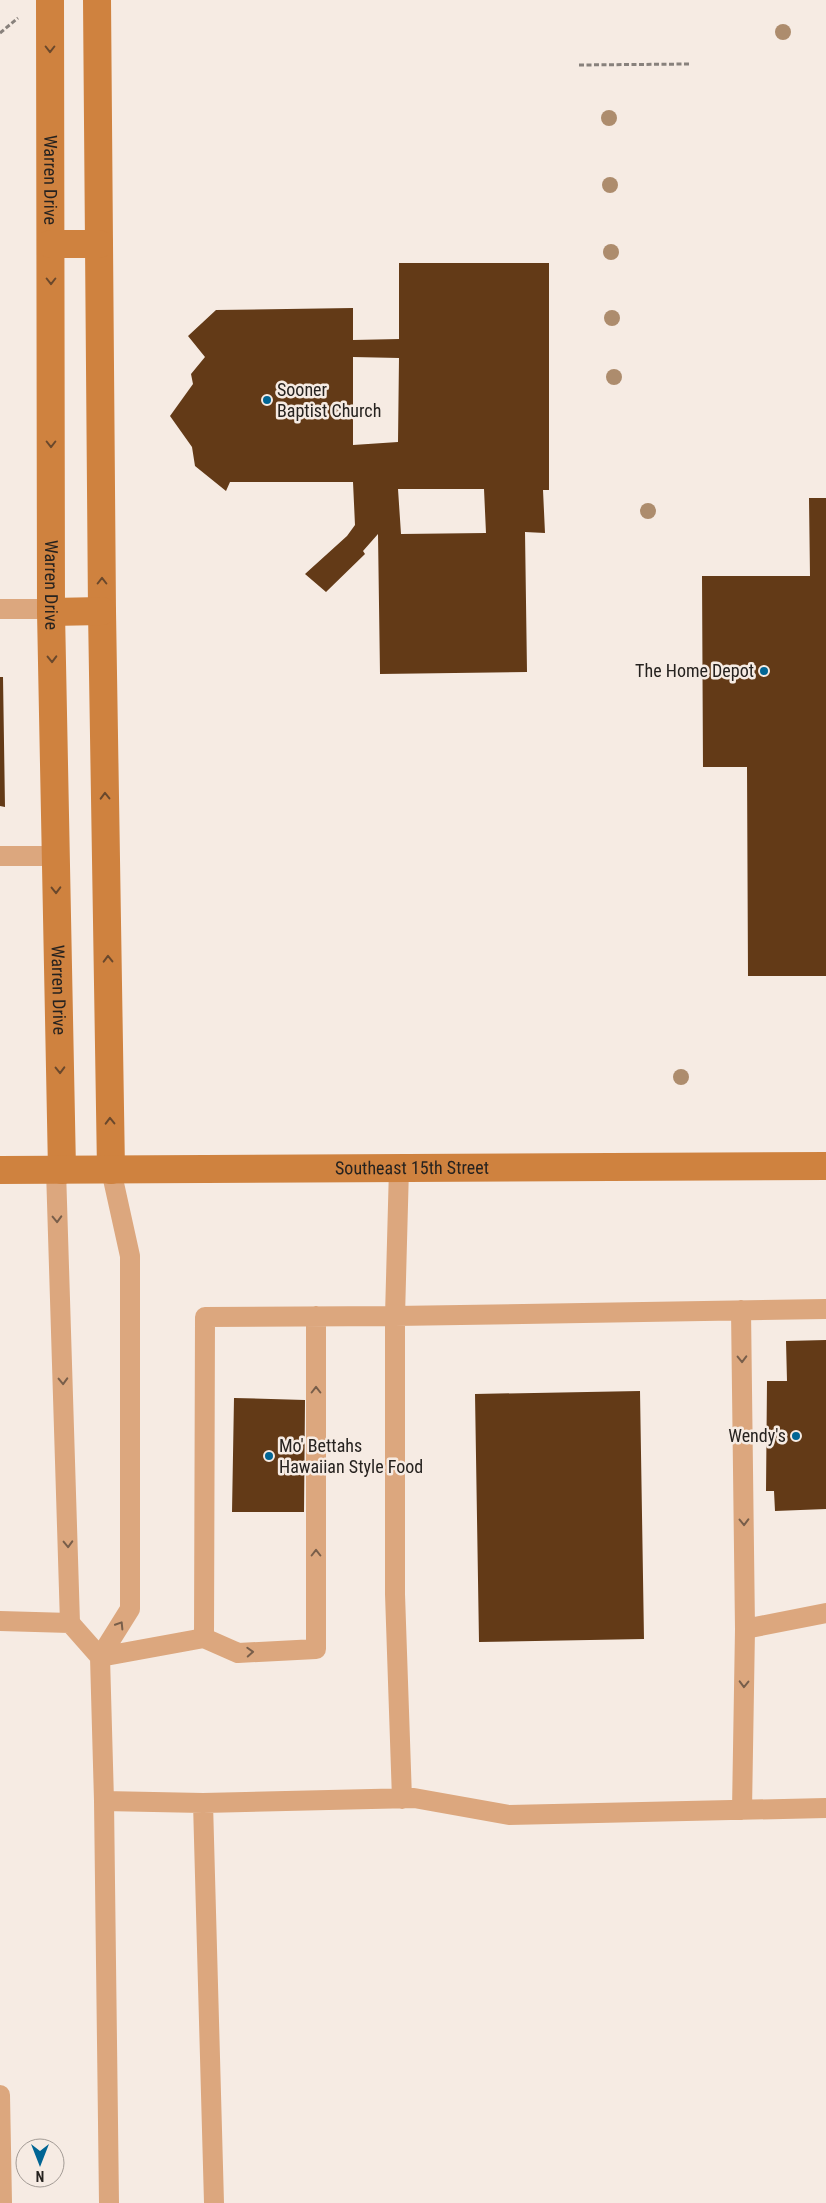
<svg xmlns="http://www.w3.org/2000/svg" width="826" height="2203" viewBox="0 0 826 2203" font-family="'Roboto Condensed',sans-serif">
<rect width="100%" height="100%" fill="#f6ebe3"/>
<path fill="#633a17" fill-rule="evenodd" d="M399,263H549V490H543L545,533L525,532L527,672L380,674L378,534L363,551L365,554L326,592L305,574L347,536L355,525L353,482H230L226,491L195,466L192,447L170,416L193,384L191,374L205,357L188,336L216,310L353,308V340L399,339ZM353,357L399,358L398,442L353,445ZM398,489H484L486,533L401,534Z
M809,498H826V976H748L747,767H703L702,576H810Z
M0,677H3L5,807L0,806Z
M826,1340V1509L775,1511L774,1491H766L767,1381H787L786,1341Z
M640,1391L644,1639L479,1642L475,1394Z
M234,1398L305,1400L304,1512H232Z"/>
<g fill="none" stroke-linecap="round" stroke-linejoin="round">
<path stroke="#88817c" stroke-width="3" stroke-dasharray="5 2.5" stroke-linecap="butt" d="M0,33L18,18
M579,65L689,64"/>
<path stroke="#dca77e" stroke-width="20" d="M0,609H51
M0,856H56
M399,1168L395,1316L826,1309
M56,1170L70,1623L100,1657L130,1609V1256L111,1170
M741,1310L745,1629L742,1810
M0,1621L70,1623
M745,1629L826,1613
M204,1638L238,1653L316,1649V1316
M104,1801L203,1803L414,1798L509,1815L826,1808
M203,1803L214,2203
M0,2095L2,2203
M109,2203L104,1801L100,1657L204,1638L205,1317L395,1316V1594L402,1799"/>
<g stroke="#cf823f" stroke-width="28">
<path id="s1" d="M50,0L51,612L62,1170"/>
<path d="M97,0L102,611L111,1170"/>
<path d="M51,244H99"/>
<path d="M51,612L102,611"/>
<path id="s2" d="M0,1170L826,1166"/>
</g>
</g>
<g fill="#ad8c6d">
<circle cx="783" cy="32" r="8"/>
<circle cx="609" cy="118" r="8"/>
<circle cx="610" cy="185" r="8"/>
<circle cx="611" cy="252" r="8"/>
<circle cx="612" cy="318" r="8"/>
<circle cx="614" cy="377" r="8"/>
<circle cx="648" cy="511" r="8"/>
<circle cx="681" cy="1077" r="8"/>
</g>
<defs><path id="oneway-chevron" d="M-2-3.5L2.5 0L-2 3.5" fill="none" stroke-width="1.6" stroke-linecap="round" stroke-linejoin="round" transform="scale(1.25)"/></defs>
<g stroke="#6a482c">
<use href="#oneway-chevron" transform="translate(50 49) rotate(90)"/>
<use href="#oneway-chevron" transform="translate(51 281) rotate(90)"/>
<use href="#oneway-chevron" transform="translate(51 444) rotate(90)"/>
<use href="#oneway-chevron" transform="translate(102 581) rotate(-90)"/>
<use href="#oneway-chevron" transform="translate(52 659) rotate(89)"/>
<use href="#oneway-chevron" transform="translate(105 796) rotate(-91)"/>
<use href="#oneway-chevron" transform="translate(56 890) rotate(89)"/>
<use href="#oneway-chevron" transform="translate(108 959) rotate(-91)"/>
<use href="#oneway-chevron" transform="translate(60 1070) rotate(89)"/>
<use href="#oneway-chevron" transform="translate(110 1121) rotate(-91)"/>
</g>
<g stroke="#785e4a">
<use href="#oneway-chevron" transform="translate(57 1219) rotate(88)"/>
<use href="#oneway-chevron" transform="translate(742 1359) rotate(89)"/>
<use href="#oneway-chevron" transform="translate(63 1381) rotate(88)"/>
<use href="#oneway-chevron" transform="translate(316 1390) rotate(-90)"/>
<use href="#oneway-chevron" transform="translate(744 1522) rotate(89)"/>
<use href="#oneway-chevron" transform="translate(68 1544) rotate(88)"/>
<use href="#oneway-chevron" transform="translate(316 1553) rotate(-90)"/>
<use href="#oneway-chevron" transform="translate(120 1625) rotate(-58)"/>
<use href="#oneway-chevron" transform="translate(250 1652) rotate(-3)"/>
<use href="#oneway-chevron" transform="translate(744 1684) rotate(91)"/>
</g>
<g fill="#016594" stroke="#f6ebe3" stroke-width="2">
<circle cx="267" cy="400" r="5"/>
<circle cx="764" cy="671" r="5"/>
<circle cx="796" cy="1436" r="5"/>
<circle cx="269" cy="1456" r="5"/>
</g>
<g text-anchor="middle" stroke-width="5" stroke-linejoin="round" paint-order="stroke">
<g font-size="18" fill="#26221f" stroke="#f6ebe3">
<text dy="6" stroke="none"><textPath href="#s1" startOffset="180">Warren Drive</textPath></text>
<text dy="6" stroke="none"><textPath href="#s1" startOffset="585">Warren Drive</textPath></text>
<text dy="6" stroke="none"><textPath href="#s1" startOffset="990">Warren Drive</textPath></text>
<text dy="6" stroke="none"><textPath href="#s2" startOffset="412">Southeast 15th Street</textPath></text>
</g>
<g font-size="18" fill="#26221f" stroke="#f6ebe3" text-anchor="start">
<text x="277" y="396">Sooner<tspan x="277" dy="21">Baptist Church</tspan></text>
<text x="754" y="677" text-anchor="end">The Home Depot</text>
<text x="786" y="1442" text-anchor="end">Wendy's</text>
<text x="279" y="1452">Mo' Bettahs<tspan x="279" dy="21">Hawaiian Style Food</tspan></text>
</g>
</g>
<g transform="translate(40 2163) rotate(180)"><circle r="24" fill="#f6ebe3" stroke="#a39b95"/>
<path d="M0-4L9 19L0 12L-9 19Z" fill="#016594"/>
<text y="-8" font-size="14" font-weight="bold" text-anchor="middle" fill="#26221f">N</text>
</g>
</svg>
